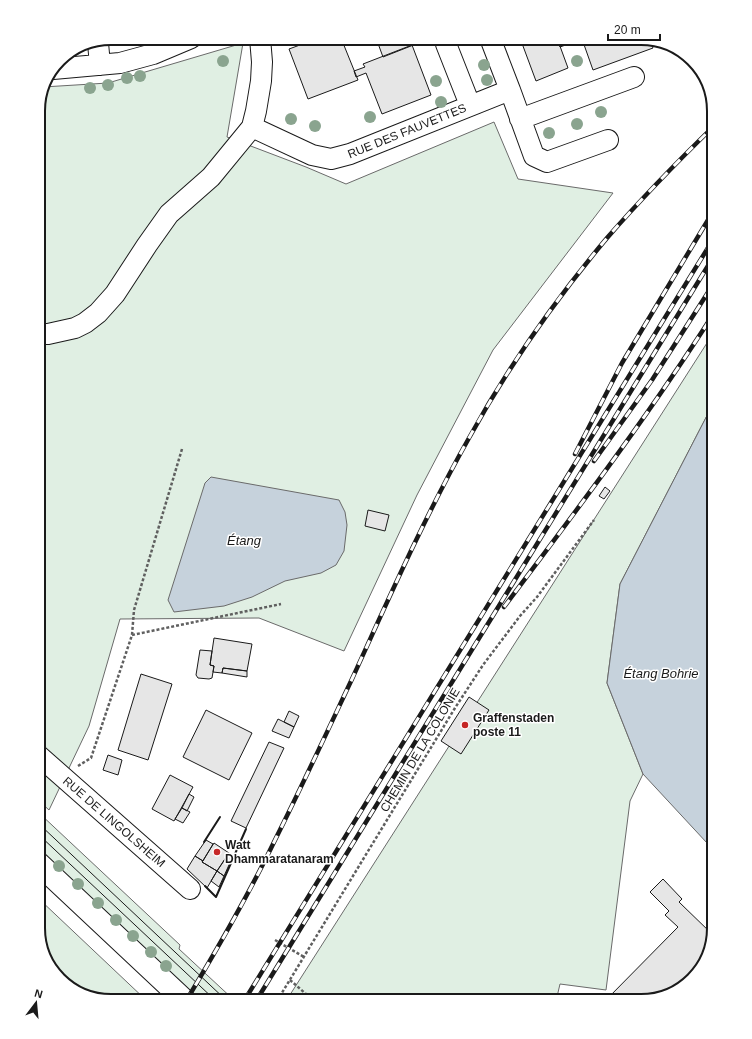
<svg xmlns="http://www.w3.org/2000/svg" width="752" height="1039" viewBox="0 0 752 1039" font-family="Helvetica,sans-serif">
<rect width="100%" height="100%" fill="#fff"/>
<path fill="#e0efe3" stroke="#6a6a6a" d="M243,43L227,137L306,167L346,184L494,122L518,179L613,193L493,350L417,495L344,651L259,618L120,619L89,726L49,810L38,800V106L43,87L108,83Z
M714,332V402L620,584L607,683L643,774L630,801L606,990L560,984L556,1001H286Z
M38,812L180,945L179,949L235,1001H198L38,851Z
M38,898L147,1001H107L74,991L48,965L38,928Z"/>
<path fill="#c6d2dc" stroke="#6a6a6a" d="M714,402V845L707,843L643,774L607,683L620,584Z
M211,477L339,500L345,512L347,525L344,551L336,565L321,573L285,581L252,597L224,606L174,612L168,600L205,483Z"/>
<path fill="#e6e6e6" stroke="#1a1a1a" d="M319,38H341L358,80L308,99L289,49Z
M376,38H414L416,44L383,57Z
M520,38H557L568,68L536,81Z
M561,38H645L650,40L653,48L593,70L582,39L560,47L557,40Z
M412,45L431,95L382,114L366,73L356,77L354,71L365,67L363,64Z
M605,487L610,491L604,499L599,496Z
M368,510L389,515L385,531L365,526Z
M214,638L252,644L247,671L223,668L222,673L213,672L214,666L210,665Z
M200,650L212,651L210,665L214,666L212,678L209,679L198,678L196,675Z
M223,668L247,671V677L222,673Z
M141,674L172,684L148,760L118,750Z
M469,697L489,710L461,754L441,741Z
M206,710L252,733L229,780L183,757Z
M289,711L299,716L294,727L284,722Z
M278,719L294,727L289,738L272,731Z
M269,742L284,748L246,828L231,821Z
M108,755L122,760L118,775L103,770Z
M170,775L193,787L174,821L152,809Z
M189,794L194,797L187,811L182,808Z
M182,808L190,812L183,823L175,819Z
M206,840L213,844L203,861L195,856Z
M214,843L229,853L217,871L202,862Z
M229,853L233,856L224,876L217,871Z
M195,856L203,861L202,862L217,871L207,888L187,869Z
M217,871L224,876L219,887L211,881Z
M663,879L682,899L679,902L712,934L704,965L678,991L641,1001H605L678,927L665,915L669,911L650,892Z"/>
<g fill="none" stroke-linecap="round" stroke-linejoin="round">
<g stroke="#1a1a1a" stroke-width="22">
<path id="minor" d="M98,43L100,65
M446,44L470,105
M53,69L120,63L153,54L191,38
M510,90L534,156L547,162L608,140
M520,119L634,77
M252,127L312,155L331,159L350,154L510,90L490,38
M38,334H48L75,328L85,323L98,313L115,294L147,245L169,214L211,177L252,127L256,111L261,81L262,62L260,38
M38,755L190,889"/>
</g>
<g stroke="#1a1a1a" stroke-width="24">
<path id="major" d="M38,863L185,1001"/>
</g>
<path stroke="#5f5f5f" stroke-width="2.5" stroke-dasharray="3 2" stroke-linecap="butt" d="M132,635L281,604
M78,766L91,758L132,635L134,610L182,449
M275,940L304,957
M290,980L314,1001
M277,1001L455,708L483,665L520,616L537,597L594,520"/>
<use href="#minor" stroke="#fff" stroke-width="20"/>
<use href="#major" stroke="#fff" stroke-width="22"/>
<path stroke="#1a1a1a" stroke-width="1" d="M38,823L227,1001
M38,834L216,1001"/>
<g stroke="#1a1a1a" stroke-width="4.5">
<path id="rail" d="M575,454L622,363L714,210
M594,461L652,380L714,283
M504,607C576,511 649,415 714,313
M186,1001C218,948 249,894 276,838C302,786 327,732 352,679C389,598 425,516 469,438C508,367 555,300 607,238C641,199 677,162 714,126
M244,1001L714,238
M256,1001L714,256"/>
</g>
<use href="#rail" stroke="#fff" stroke-width="3" stroke-dasharray="9" stroke-linecap="butt"/>
<path stroke="#1a1a1a" stroke-width="2" d="M204,842L220,817
M205,886L216,897L246,829"/>
</g>
<g fill="#8aa48f">
<circle cx="223" cy="61" r="6"/>
<circle cx="577" cy="61" r="6"/>
<circle cx="484" cy="65" r="6"/>
<circle cx="140" cy="76" r="6"/>
<circle cx="127" cy="78" r="6"/>
<circle cx="487" cy="80" r="6"/>
<circle cx="436" cy="81" r="6"/>
<circle cx="108" cy="85" r="6"/>
<circle cx="90" cy="88" r="6"/>
<circle cx="441" cy="102" r="6"/>
<circle cx="601" cy="112" r="6"/>
<circle cx="370" cy="117" r="6"/>
<circle cx="291" cy="119" r="6"/>
<circle cx="577" cy="124" r="6"/>
<circle cx="315" cy="126" r="6"/>
<circle cx="549" cy="133" r="6"/>
<circle cx="59" cy="866" r="6"/>
<circle cx="78" cy="884" r="6"/>
<circle cx="98" cy="903" r="6"/>
<circle cx="116" cy="920" r="6"/>
<circle cx="133" cy="936" r="6"/>
<circle cx="151" cy="952" r="6"/>
<circle cx="166" cy="966" r="6"/>
</g>
<g fill="#c62828" stroke="#fff" stroke-width="1.5">
<circle cx="465" cy="725" r="4"/>
<circle cx="217" cy="852" r="4"/>
</g>
<g text-anchor="middle" stroke-width="3" stroke-linejoin="round" paint-order="stroke">
<g font-size="12" fill="#1a1a1a" stroke="#fff">
<text transform="translate(407 131) rotate(-22)" y="4">RUE DES FAUVETTES</text>
<text transform="translate(420 750) rotate(-59)" y="4">CHEMIN DE LA COLONIE</text>
<text transform="translate(114 822) rotate(41)" y="4">RUE DE LINGOLSHEIM</text>
</g>
<g font-size="12" font-weight="bold" fill="#1a1a1a" stroke="#fff" text-anchor="start">
<text x="473" y="722">Graffenstaden<tspan x="473" dy="14">poste 11</tspan></text>
<text x="225" y="849">Watt<tspan x="225" dy="14">Dhammaratanaram</tspan></text>
</g>
<g font-size="13" font-style="italic" fill="#1a1a1a" stroke="#fff">
<text x="244" y="545">Étang</text>
<text x="661" y="678">Étang Bohrie</text>
</g>
</g>
<path d="M0 0H752V1039H0ZM111 45H641A66 66 0 0 1 707 111V928A66 66 0 0 1 641 994H111A66 66 0 0 1 45 928V111A66 66 0 0 1 111 45Z" fill="#fff" fill-rule="evenodd"/>
<path fill="none" stroke="#1a1a1a" stroke-width="2" d="M111 45H641A66 66 0 0 1 707 111V928A66 66 0 0 1 641 994H111A66 66 0 0 1 45 928V111A66 66 0 0 1 111 45Z"/>
<g transform="translate(36 1003) rotate(16)" stroke="#ffffff" stroke-width="3" paint-order="stroke">
<path d="M0-3L7 15L0 10L-7 15Z" fill="#1a1a1a"/>
<text y="-6" font-size="11" font-weight="bold" text-anchor="middle" fill="#1a1a1a">N</text>
</g>
<path d="M608 34v6h52v-6" fill="none" stroke="#1a1a1a" stroke-width="2"/>
<text x="614" y="34" font-size="12" fill="#1a1a1a" stroke="#ffffff" stroke-width="3" paint-order="stroke">20 m</text>
</svg>
